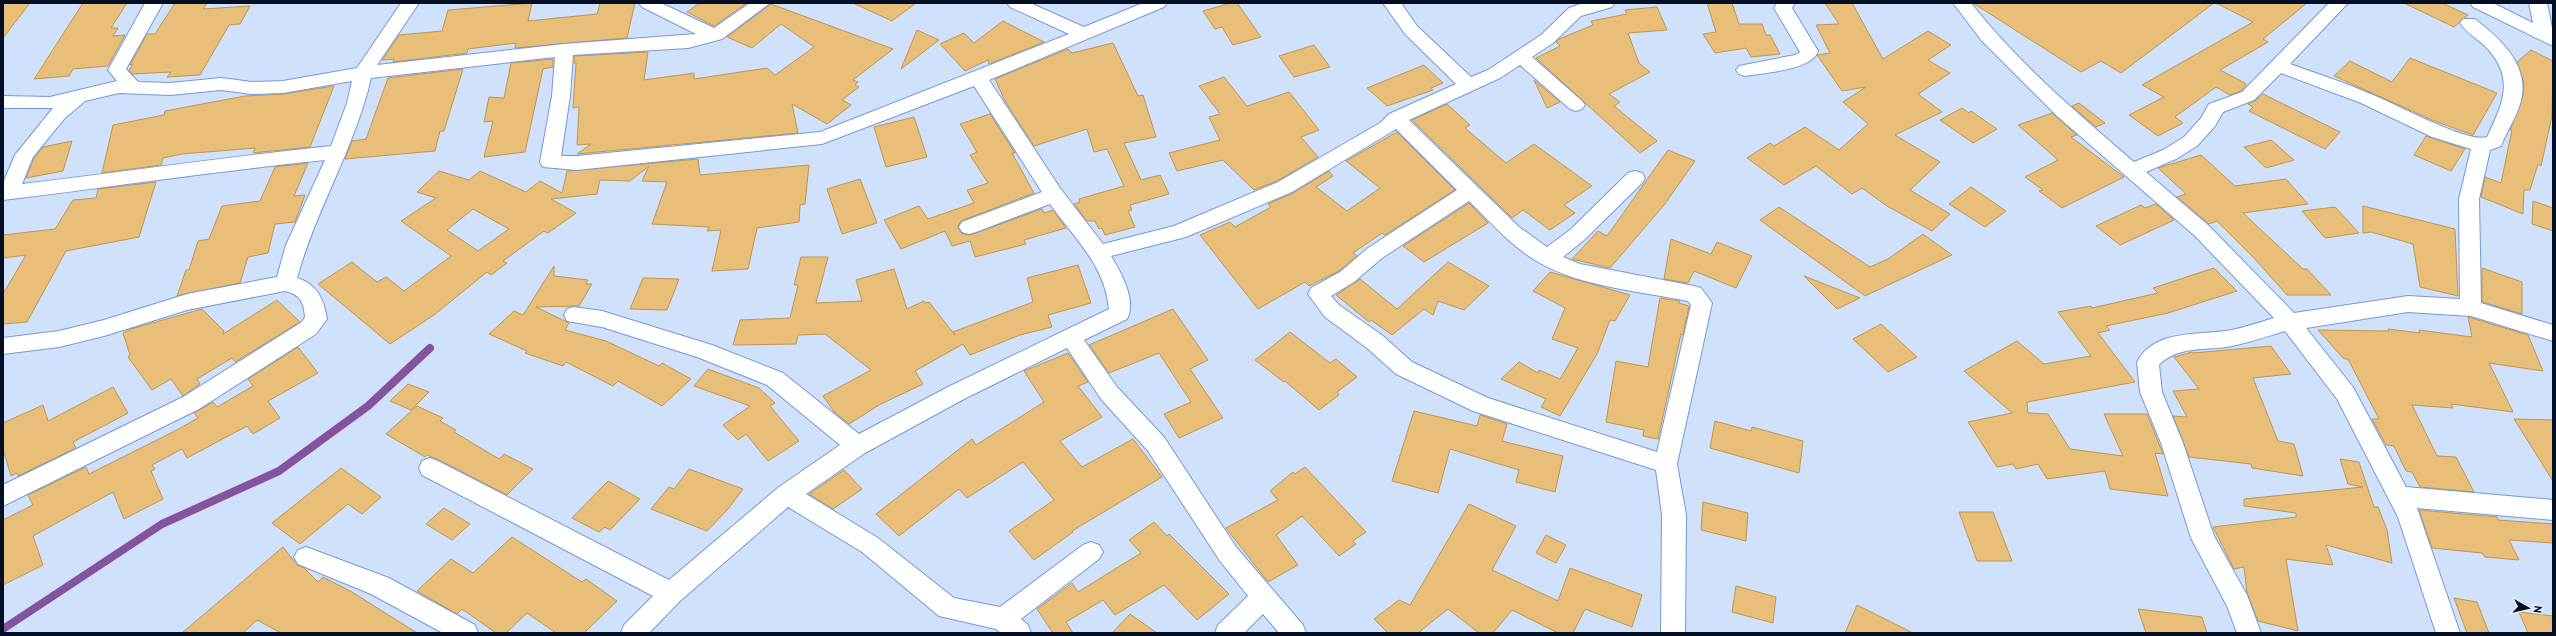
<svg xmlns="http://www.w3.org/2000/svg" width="2556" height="636" viewBox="0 0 2556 636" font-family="'PT Sans',sans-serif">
<rect width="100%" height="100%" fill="#d0e1fb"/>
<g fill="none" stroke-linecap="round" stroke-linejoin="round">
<path stroke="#85529e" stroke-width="8" d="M3,629L162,524L279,471L368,406L430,348"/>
</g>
<path fill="#e8be79" stroke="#be9651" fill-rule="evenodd" d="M3,3H30L3,38Z
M83,3H127L111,28H118L113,36L125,35L108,66L73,69L69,76L34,79Z
M175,3H207L203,9L250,6L240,24L229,25L200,75L167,77L171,72L132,74L129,70L133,64L130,65L147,34H155Z
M532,3L528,21L597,14L600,3H635L627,38L515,48L516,43L468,49L467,53L393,62L394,59L382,60L399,35L442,31L448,10Z
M700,3H747L714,26L687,12Z
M853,3H916L892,21Z
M1231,3H1237L1261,37L1233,45L1222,27L1215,29L1203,11Z
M1707,3H1732L1739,24H1762L1766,35H1770L1780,54L1751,57L1746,48L1715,53L1703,34L1716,32Z
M1825,3H1852L1883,59L1928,31L1951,45L1928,60L1950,73L1918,94L1942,112L1895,135L1940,162L1910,190L1950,214L1932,231L1887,206L1862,188L1852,194L1816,166L1784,185L1747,158L1770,143L1774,146L1805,127L1839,150L1868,124L1843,102L1866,87L1842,91L1817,55L1830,53L1816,25L1839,24Z
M1973,3H2214L2121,73L2101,61L2081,72Z
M2216,3H2307L2263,39L2268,42L2220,70L2245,83L2246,85L2241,91L2230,95L2216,87L2175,117L2183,123L2158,136L2129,115L2164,97L2142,85L2253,22Z
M2404,3H2442L2468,15L2454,27Z
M771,4L893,49L853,80L858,82L855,85L859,87L842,100L851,105L827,124L792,104L798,133L577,154L591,144L577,145L579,107L573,108L576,63H574V56L648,52L644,80L694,73V79L767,68L775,75L814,47L781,24L752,48L727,37Z
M1657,7L1667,30L1628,33L1639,63L1650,72L1609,94L1620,102L1614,106L1657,141L1640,153L1536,58L1560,46L1556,42L1559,39L1593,25L1591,21L1627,14L1625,10Z
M1003,21L1044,42L989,64L988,60L965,71L940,44L964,33L974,43Z
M917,30L939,40L901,69Z
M1113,43L1138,96L1143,95L1156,137L1124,143L1141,180L1160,175L1169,194L1130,205L1132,210L1128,211L1135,227L1105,235L1102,228L1099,229L1095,221H1087L1074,204L1080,202L1079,199L1124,186L1107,149L1094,152L1087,129L1034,146L1005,101L995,79L1068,49L1072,53Z
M1314,45L1330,67L1294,77L1279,56Z
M2531,50L2553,61L2552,116L2541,166L2538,164L2530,190H2524L2523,214L2481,197L2485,177L2501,183L2512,130H2510L2523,95L2524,83L2517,62Z
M2410,58L2497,93L2473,135L2432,120L2334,76L2350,61L2392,82Z
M553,59V67L543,69L525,152L484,157L493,121L484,122L489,97L504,98L511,63Z
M1424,65L1443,83L1431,88L1433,90L1387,106L1367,88Z
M463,69L444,131H440L435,151L345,159L352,141L366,139L388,78Z
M1224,77L1247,106L1289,92L1319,130L1301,137L1318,157L1277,181L1254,190L1223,160L1177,171L1169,153L1220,140L1209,117L1220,114L1199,86Z
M1534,80L1560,102L1547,108Z
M334,86L310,147L253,153L255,148L182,154L163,158L161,165L102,173L113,125L164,115L165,111L245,96L283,94Z
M2263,94L2340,132L2325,149L2249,111L2253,107L2248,104L2255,101Z
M2079,103L2105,123L2096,127L2072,106Z
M1447,104L1470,125L1465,128L1506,163L1534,144L1592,186L1564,205L1575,213L1550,230L1523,210L1512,218L1412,120Z
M1962,108L1969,113L1971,111L1997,129L1973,143L1940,120Z
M2052,113L2077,135L2071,137L2124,177L2062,208L2039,191L2043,190L2025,177L2058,160L2018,125Z
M990,114L1015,153H1012L1034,193L961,221L958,226L961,233L969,235L976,233L1042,209L1044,213L1053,210L1066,228L1024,240L1026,244L975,257L970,241L952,246L945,231L901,249L884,220L919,206L928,219L974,203L967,190L988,183L970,155L977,152L960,124Z
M914,117L927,157L886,167L874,127Z
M1397,132L1455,190L1385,235L1382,233L1353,253L1357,256L1339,271L1309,286L1305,282L1258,309L1200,235L1230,222L1235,227L1271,207L1268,204L1293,193L1329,171L1333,176L1316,187L1347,211L1380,188L1346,161Z
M2426,136L2465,149L2451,171L2414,155Z
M2271,140L2294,160L2266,168L2244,147Z
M72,141L63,171L26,178L34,158L43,147Z
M1668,150L1695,161L1664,205L1610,268L1572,259L1598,231L1607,236Z
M2201,155L2235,186L2286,179L2308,204L2243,213L2303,269H2307L2331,295H2287L2254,258L2217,221L2209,224L2177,197L2186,194L2158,168Z
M698,159L700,175L809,165L805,204L800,205L799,222L757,228L748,269L712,271L721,230L707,231L709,227L652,224L667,182L642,181L649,166L630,181L600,180L597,194L551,199L576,213L548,233L544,231L503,261L507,263L491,275L487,272L434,315L390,344L318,284L352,262L377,282L386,277L404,291L451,256L401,221L436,198L417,192L439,171L469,180L480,171L526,192L540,181L562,193L567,171ZM473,209L509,229L478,251L447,230Z
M308,163L294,196L305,195L295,222L275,224L268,253L248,257L240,283L177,296L186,270H189L198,241L209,239L222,206L260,201L275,167Z
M860,179L877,223L842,234L827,189Z
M156,182L139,237L66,251L27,322L3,324V294L26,255L3,258V235L55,229L73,200L96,198L98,189Z
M1971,187L2006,211L1985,227L1949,204Z
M2533,201L2553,208V231L2532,224Z
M1469,203L1488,223L1424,262L1403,246Z
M2156,204L2174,220L2120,245L2096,226L2141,205L2145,208Z
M2363,206L2455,229L2458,296L2420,287L2413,244L2371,232L2363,233Z
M1779,207L1870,267L1888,259L1923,234L1952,255L1865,296L1760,220Z
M2335,207L2359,233L2325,238L2302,211Z
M1671,239L1711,254L1717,242L1752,256L1736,288L1694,271L1688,283L1664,279Z
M801,257H828L816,303L862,301L856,280L894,269L907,309L924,301L925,303L929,302L955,335L953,332L1033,302L1027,278L1078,265L1091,303L1048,315L1052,327L1020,335L970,355L963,344L915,371L923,384L879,405L849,424L834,412L823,396L871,370L825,334L798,335L796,344L733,345L740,320L790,318L798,285H794Z
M1448,262L1489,286L1464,310L1438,301L1433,315L1424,309L1392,335L1371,320L1369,322L1336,295L1360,279L1397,309Z
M554,266V276L588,280L586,284H592L579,306L536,307L569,323L565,330L606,341L659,366L662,363L691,379L662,406L618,381L613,386L566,362L563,366L525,353L527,351L489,334L514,311L523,315Z
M2214,268L2237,291L2168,313L2106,326L2110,330L2098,333L2135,382L2027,402L2028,413L2048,414L2070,449L2123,456L2104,414H2147L2163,454L2155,453L2168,496L2110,489L2105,471L2047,479L2038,464L2016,469L2013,464L1997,467L1968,422L2012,413L1964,371L2017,341L2044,364L2091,356L2058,312L2091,306L2092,308L2158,293L2153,288Z
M2482,268L2522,282V314L2482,302Z
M1550,272L1630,295L1615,321L1610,320L1597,354L1560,416L1541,407L1546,399L1501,379L1519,362L1538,373L1539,370L1560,379L1578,348L1552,339L1565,308L1533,291Z
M1804,276L1860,298L1837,309Z
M643,278L679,279L667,310L630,309Z
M1660,298L1680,301L1679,303L1689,306L1683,335L1681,334L1658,439L1643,436L1644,430L1606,422L1616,361L1648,367Z
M277,300L300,322L235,362L232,358L197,379L200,384L183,396L171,379L152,390L128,357L130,355L123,333L131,329L202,309L224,331L223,334Z
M1173,309L1208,360L1190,369L1223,418L1179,438L1164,414L1191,402L1159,353L1109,373L1089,345Z
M2468,317L2528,335L2543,371L2489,363L2513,412L2451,404L2453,408L2412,405L2437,456L2456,457L2474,492L2420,487L2412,472L2406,471L2394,446L2386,445L2372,419H2379L2348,359H2344L2318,330L2389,331L2388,329L2420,333L2419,330L2472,337Z
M1881,324L1917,357L1888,372L1853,339Z
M1290,332L1330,363L1336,359L1357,377L1337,392L1339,395L1319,410L1285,381L1284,382L1255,360Z
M2271,346L2291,374L2253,378L2278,441L2294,444L2303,476L2252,468L2251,464L2189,457L2173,416L2187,417L2173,391L2199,389L2174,357L2192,352L2193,353Z
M298,347L318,373L268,401L280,418L253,434L247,426L187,458L182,449L152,465L155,469L151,471L163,499L124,519L113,492L33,536L43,565L3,585V520L33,505L28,495L86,467L89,474L173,432L198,418L194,413L213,402L217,407L253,386L248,379Z
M1068,353L1088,382L1078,386L1102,417L1060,441L1082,467L1133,439L1162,477L1072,531L1073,532L1034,560L1009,531L1054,500L1023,462L967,498L959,489L899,536L876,514L972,439L976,445L1044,402L1024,371Z
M708,369L759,388L775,403L770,406L799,441L768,461L746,434L738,440L723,425L750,406L694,386Z
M408,384L429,392L411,410L390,401Z
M113,387L128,413L73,442L76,448L18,476L17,473L11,476L3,449V423L43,405L48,421Z
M417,406L443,418L440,421L456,430L454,432L499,459L504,454L533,469L507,495L439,460L427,455L425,457L386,434Z
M1414,411L1477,426L1480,415L1507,424L1502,441L1563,456L1555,492L1516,482L1519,470L1450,449L1438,493L1392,481Z
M2514,419L2553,420V481Z
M1715,421L1751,431L1752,427L1803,441L1799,473L1710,448Z
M2340,459L2359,462L2374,507H2378L2387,530L2392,563L2326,545L2333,565L2286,559L2298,631L2258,621L2247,593L2244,567L2234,569L2213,527L2296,517V513L2244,506V499L2363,487L2348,484Z
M1305,467L1366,532L1353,541L1356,544L1339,556L1302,516L1276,535L1298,565L1268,582L1226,528L1278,500L1270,491L1293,472L1295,474Z
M341,468L381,497L362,514L348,504L300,544L272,523Z
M689,469L743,489L728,509L707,531L651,509L669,487L674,489Z
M844,470L862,489L833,509L809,494Z
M608,481L640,499L610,530L605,527L599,532L572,518Z
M1703,502L1748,513L1746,541L1701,530Z
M1469,504L1516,526L1492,570L1558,601L1570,568L1642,595L1632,627L1585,609L1573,633H1558L1512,610L1493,633H1479L1448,609L1418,633H1388L1374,619L1399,600L1410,605Z
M444,508L470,524L452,540L426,524Z
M2419,510L2497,517L2498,520L2553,524V543L2509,540L2519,560L2485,557L2482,553L2432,548Z
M1959,512H1993L2012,561H1977Z
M1154,522L1167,536L1169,534L1229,594L1197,620L1164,585L1115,615L1103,600L1066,622L1073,633H1053L1037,609L1072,583L1078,592L1141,553L1129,540Z
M1546,535L1566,545L1556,563L1536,553Z
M512,537L582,582L586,579L617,601L584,633H556L527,613L506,633H496L462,609L457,614L417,591L451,559L473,573Z
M283,547L297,565L304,568L318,582L323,577L352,592L417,633H281L257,620L243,633H182Z
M1736,586L1776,597L1773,623L1732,612Z
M2454,598L2477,602L2489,633H2467Z
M1857,605L1913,633H1845Z
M2138,609L2202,617L2207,633H2146Z
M2519,612L2553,616V633H2528Z
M1130,614L1157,633H1112Z"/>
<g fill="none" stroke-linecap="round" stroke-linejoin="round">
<g stroke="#739ad6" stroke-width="2">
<path id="street" d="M145,3H163L126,69L138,82L170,83L221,78L252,82L283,81L357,68L401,3H419L377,65L564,44L696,34L642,7L639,3H661L714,28L750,3H770L722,39L688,48L573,55L570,96L561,156H577L820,132L1069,34L1010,7L1007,3H1030L1084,27L1143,3H1167L1164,7L989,80L1060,188L1103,244L1174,226L1278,182L1380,123L1389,114L1456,84L1405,34L1383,3H1401L1417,26L1471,77L1488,70L1541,35L1569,8L1583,3H1615L1612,7L1581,16L1553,43L1532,57L1582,101L1585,105L1582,109L1576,111L1570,109L1520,65L1500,78L1409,120L1519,227L1547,247L1570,230L1628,173L1635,171L1642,173L1645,178L1642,183L1584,240L1563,257L1580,264L1694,286L1701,288L1712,303L1677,464L1686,515L1685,633H1661L1662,515L1656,470L1473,411L1396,374L1367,348L1325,317L1308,294L1311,288L1340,272L1368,248L1457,190L1396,129L1292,192L1186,237L1111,256C1121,272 1137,301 1127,319L1084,340L1117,387L1164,437L1236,547L1303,625L1306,633H1279L1263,614L1244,633H1215L1218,625L1248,596L1220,561L1148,451L1101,399L1067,348L964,399L865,453L806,494L878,538L954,598L1000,607L1083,545L1091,542L1099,545L1103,552L1099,559L1021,619L1028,625L1031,633H1001L996,629L939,616L862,552L788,507L680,601L649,633H621L624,625L653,596L422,475L419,468L422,461L430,458L438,461L669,580L779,487L840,445L767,385L697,357L602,327L567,321L564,315L567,309L574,307L602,311L712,345L783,373L859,434L948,387L1109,309C1105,265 1074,238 1050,204L976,232L969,234L962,232L959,227L962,222L1042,192L974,86L822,144L577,170L543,167L540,162L552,96L555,57L371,78C355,148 316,209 297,278C317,284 324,299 327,319L316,334L199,409L3,506V485L183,397L302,322L305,317C304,303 300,294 285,291L187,310L104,336L59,347L3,354V338L59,331L104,320L187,294L277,277L286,245L325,160C217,171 110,187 3,200V183L15,155L53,108H3V96L50,97L117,81L108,70ZM352,81L347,103L331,146C227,157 125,172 22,184L33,157L64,119L85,101L119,93L170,95L221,90L252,94L283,93ZM1469,201C1491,223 1513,248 1540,263C1579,286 1643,292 1688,301L1691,305L1657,452L1488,398L1412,362L1383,336L1339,305L1331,296L1354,282L1382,258Z
M1777,3H1795L1792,8L1818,51C1813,70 1762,73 1745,76L1739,74L1736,70L1739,66L1795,55L1800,52L1774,8Z
M1953,3H1971C2018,63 2077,113 2134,162L2163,150L2184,137L2201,118L2209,104L2242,92L2329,3H2348L2290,64C2318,74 2346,83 2373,95C2394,103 2469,144 2487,137C2503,103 2516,78 2485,46C2477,39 2466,32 2460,23L2463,19H2475C2498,37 2527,62 2522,95C2520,111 2510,126 2503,141L2501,146L2490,150L2479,199L2481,303L2553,325V341L2471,316L2408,312L2306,328L2353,387L2406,487L2553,500V520L2417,508L2460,633H2436L2398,517L2337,399L2285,331C2268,336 2250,342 2232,346C2207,351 2178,345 2159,365L2162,392L2183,443L2214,536L2247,595L2261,633H2237L2227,606L2191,538L2161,443L2140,392L2137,362C2155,328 2200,336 2232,330C2246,327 2260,322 2274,318L2195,236L2057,116L1982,41ZM2281,73L2361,103L2432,137L2471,149L2459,199L2460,299L2408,296L2294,313L2209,226L2146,172L2176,159L2197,146L2215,126L2223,112L2254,100Z
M2470,3H2493L2533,23L2529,3H2547L2553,33V46L2473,7Z
M306,547L389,578L475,625L478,633H443L371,594L298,564L294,557L298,550Z"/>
</g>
<use href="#street" fill="#fff" fill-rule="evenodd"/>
</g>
<rect width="2556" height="636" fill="none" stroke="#030f25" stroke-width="8"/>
<g transform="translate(2528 608) rotate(98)" stroke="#e5edfa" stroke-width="3" paint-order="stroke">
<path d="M0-3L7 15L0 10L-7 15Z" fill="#030f25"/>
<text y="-6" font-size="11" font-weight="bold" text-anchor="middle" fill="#030f25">N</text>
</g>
</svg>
